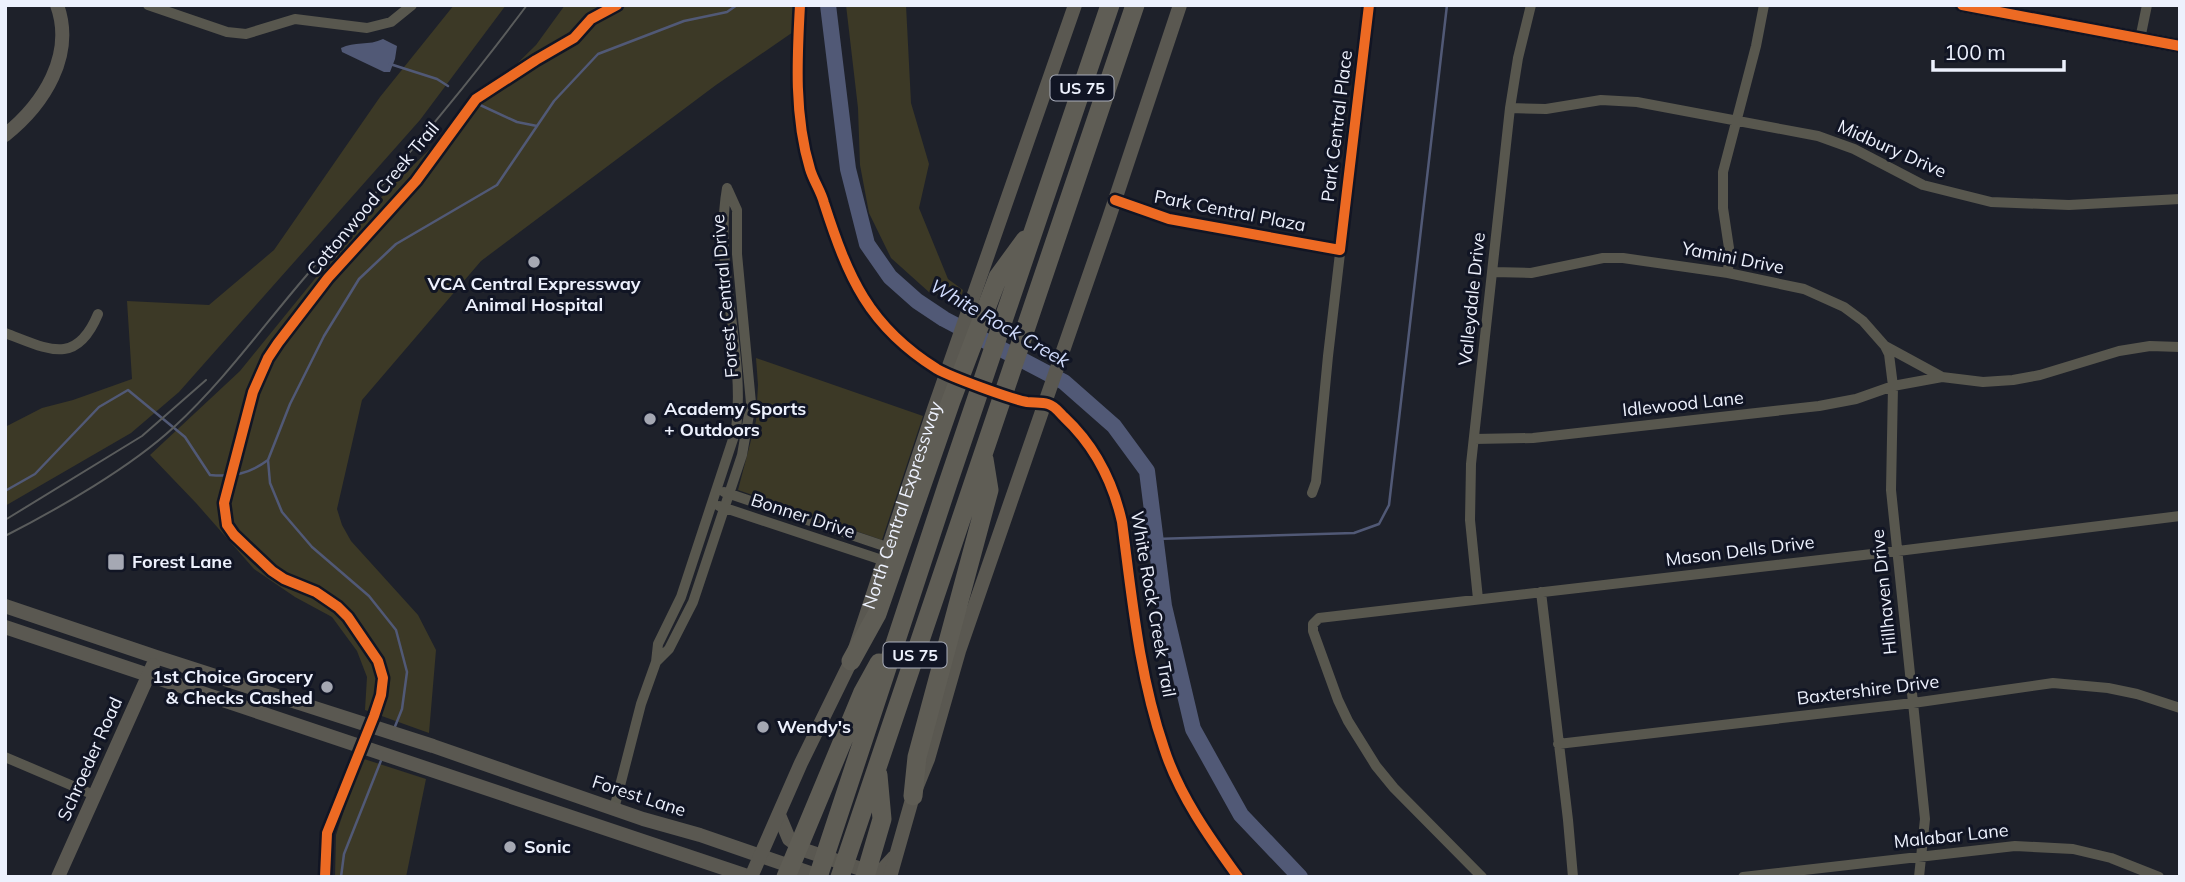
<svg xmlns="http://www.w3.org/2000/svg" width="2185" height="882" viewBox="0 0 2185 882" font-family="Mulish,sans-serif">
<rect width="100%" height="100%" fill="#1e212a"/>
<path fill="#3c3926" d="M454,5H506L420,120L179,392L131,433L5,506V427L42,408L73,400L132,379L127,301L209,305L274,250L380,97Z
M565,5H796V30L716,85L481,261L362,400L337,509L342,525L351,541L418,615L436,650L429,733L365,710L367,677L357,651L332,617L295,597L254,569L196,503L150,455L240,371L383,195L536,45Z
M846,5H906L911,103L929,164L919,208L948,279L963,290L961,299L930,293L891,258L869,213L860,165L858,108Z
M756,358L923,416L882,540L738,490L756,421L758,385Z
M361,758L426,779L406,877H335L336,835Z"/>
<path fill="#515976" d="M383,39L397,46L395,59L390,72H384L342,52L341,48C354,41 369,46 383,39Z"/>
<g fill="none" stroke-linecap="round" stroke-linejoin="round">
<path stroke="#515976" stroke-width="2.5" d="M390,64L437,79L448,86
M478,104L517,122L537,126
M5,491L35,474L99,407L128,390L185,437L210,475C233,477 249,474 268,460
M1155,539L1354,533L1379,524L1389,505L1447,5
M394,729L402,709L407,672L396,630L369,596L312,547L282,512L270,483L268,460L290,404L324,336L359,279L396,244L497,185L554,101L598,54L684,21L727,12L737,5
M341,877L344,854L382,758"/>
<path stroke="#515976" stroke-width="16" d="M828,5L848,169L867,244L890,277L917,301L944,319L1064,382L1114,426L1147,471L1164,606L1193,729L1241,815L1300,877"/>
<path stroke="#58574e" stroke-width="10" d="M148,5L227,32L246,34L295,19L367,28L391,22L412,5
M2140,39L2147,5
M1510,108L1546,109L1601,100L1637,102L1818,136L1854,149L1923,185L1991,202L2069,205L2180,199
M1115,200L1169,219L1340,250
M1493,272L1531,273L1603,258H1623L1728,273L1804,289L1844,307L1863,321L1885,346L1942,377
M1728,273L1729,248L1723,208V172L1756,46L1764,5
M5,333C48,349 76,367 98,314
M1885,346L1889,354L1893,386L1891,490L1925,819L1919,877
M1474,439L1533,438L1819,406L1856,399L1893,386L1942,377L1983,382L2013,380L2040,375L2119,351L2150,346L2180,347
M724,492L887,547
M1312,493L1316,482L1328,356L1369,5
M719,506L882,560
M1541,592L1568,820L1573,877
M1478,599L1470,520L1471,464L1510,108L1518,58L1531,5
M656,662L669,649L693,602L742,455L751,403L737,254V210L728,190
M1558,744L1913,703L2053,683L2108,688L2137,694L2180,708
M5,757L94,795
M614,809L641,704L656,662L658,644L681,597L736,430C746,349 713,269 727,188
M1482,877L1394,788L1376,766L1348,721L1338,700L1313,631V624L1319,618L1898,551L2180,516
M1743,877L2015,846L2073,849L2111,858L2159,877"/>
<g stroke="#5a5851" stroke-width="14">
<path d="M1962,5L2180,46"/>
<path d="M5,135C44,104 75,55 57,5"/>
<path d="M5,606L156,657L433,746L643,819L700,835L822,877"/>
<path d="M5,627L750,877"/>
<path d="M779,815L789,839L804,850L870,872L883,869L894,857"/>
<path d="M58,877L153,665"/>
<path id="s1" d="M751,877L801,763L851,661L934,409L1075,5"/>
<path d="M890,877L913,796L928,759L959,651L1109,218L1180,5"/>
</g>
<path stroke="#5f5d55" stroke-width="19" d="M851,661L877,614L951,401L998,277L1025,240
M913,796L917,757L989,490L984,459
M786,877L863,692L879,663
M818,877L948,483L1110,5
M840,877L1135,5
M865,877L882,819L878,775"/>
<path stroke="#5a5c5c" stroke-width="2" d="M5,520L142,436L206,380
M5,536C58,509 131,467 174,427C223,382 263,326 306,276C381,186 457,99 527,5"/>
<g stroke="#111524" stroke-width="15">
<path id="cycleway" d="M800,5C797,59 794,116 810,169C813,180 821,191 824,203C848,277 868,326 937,369C951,377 1011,399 1027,402C1034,403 1041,402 1048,404C1055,406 1059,412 1064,417C1094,445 1113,482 1122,522C1132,598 1139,675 1164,748C1179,795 1209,837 1238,877
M1962,5L2180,46
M1115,200L1169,219L1340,250L1369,5
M325,877L327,833L374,716L381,695L383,678L378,661L348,617L338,607L316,592L284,579L272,571L234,535L227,525L224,503L253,392L268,358L278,343L328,278L416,181L476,99L536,60L574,38L591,19L617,5"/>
</g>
<use href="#cycleway" stroke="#ed6a23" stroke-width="10"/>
</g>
<g fill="#a5a8b3" stroke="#111524" stroke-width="2.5">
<circle cx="534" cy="262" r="7"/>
<circle cx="650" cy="419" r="7"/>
<rect x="107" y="553" width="18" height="18" rx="3.5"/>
<circle cx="327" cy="687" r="7"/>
<circle cx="763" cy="727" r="7"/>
<circle cx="510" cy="847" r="7"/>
</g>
<g text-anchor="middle" stroke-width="6" stroke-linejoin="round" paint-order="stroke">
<g fill="#111524" stroke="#abafbc" stroke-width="2">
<rect x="1050.5" y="75.5" width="63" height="25" rx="5"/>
<rect x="883.5" y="642.5" width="63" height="25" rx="5"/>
</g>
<g font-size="16" font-weight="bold" fill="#edf1fd">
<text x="1082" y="94">US 75</text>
<text x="915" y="661">US 75</text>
</g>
<g font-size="18" fill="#edf1fd" stroke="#111524">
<text transform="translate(1337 126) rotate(-83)" y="6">Park Central Place</text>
<text transform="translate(1892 149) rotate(24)" y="6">Midbury Drive</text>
<text transform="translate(373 199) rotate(-50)" y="6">Cottonwood Creek Trail</text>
<text transform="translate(1230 211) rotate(11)" y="6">Park Central Plaza</text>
<text transform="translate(1733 258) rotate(11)" y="6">Yamini Drive</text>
<text transform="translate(725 296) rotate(-95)" y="6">Forest Central Drive</text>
<text transform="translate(1472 299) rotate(-84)" y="6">Valleydale Drive</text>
<text transform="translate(1683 404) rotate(-6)" y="6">Idlewood Lane</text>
<text dy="6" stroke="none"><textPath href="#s1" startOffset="402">North Central Expressway</textPath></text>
<text transform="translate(803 516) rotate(18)" y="6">Bonner Drive</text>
<text transform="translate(1740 551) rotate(-7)" y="6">Mason Dells Drive</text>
<text transform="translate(1884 592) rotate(-96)" y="6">Hillhaven Drive</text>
<text transform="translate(1153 604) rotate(80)" y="6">White Rock Creek Trail</text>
<text transform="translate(1868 690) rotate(-7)" y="6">Baxtershire Drive</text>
<text transform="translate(90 759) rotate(-66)" y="6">Schroeder Road</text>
<text transform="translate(639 796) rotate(18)" y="6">Forest Lane</text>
<text transform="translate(1951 836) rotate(-6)" y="6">Malabar Lane</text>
</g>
<g font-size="18" font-weight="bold" fill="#edf1fd" stroke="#111524" text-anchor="start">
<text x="534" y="290" text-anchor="middle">VCA Central Expressway<tspan x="534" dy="21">Animal Hospital</tspan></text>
<text x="664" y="415">Academy Sports<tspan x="664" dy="21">+ Outdoors</tspan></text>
<text x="132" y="568">Forest Lane</text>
<text x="313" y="683" text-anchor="end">1st Choice Grocery<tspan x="313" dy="21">&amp; Checks Cashed</tspan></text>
<text x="777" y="733">Wendy's</text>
<text x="524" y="853">Sonic</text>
</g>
<g font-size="19" font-style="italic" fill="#d1dcfd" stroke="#111524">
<text transform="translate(1000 323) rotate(30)" y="7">White Rock Creek</text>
</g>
</g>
<rect width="2185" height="882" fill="none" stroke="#edf1fd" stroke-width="14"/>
<path d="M1933 60v10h131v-10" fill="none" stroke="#edf1fd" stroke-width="3.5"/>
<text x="1944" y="60" font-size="21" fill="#edf1fd" stroke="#111524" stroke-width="5" paint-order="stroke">100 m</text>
</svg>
